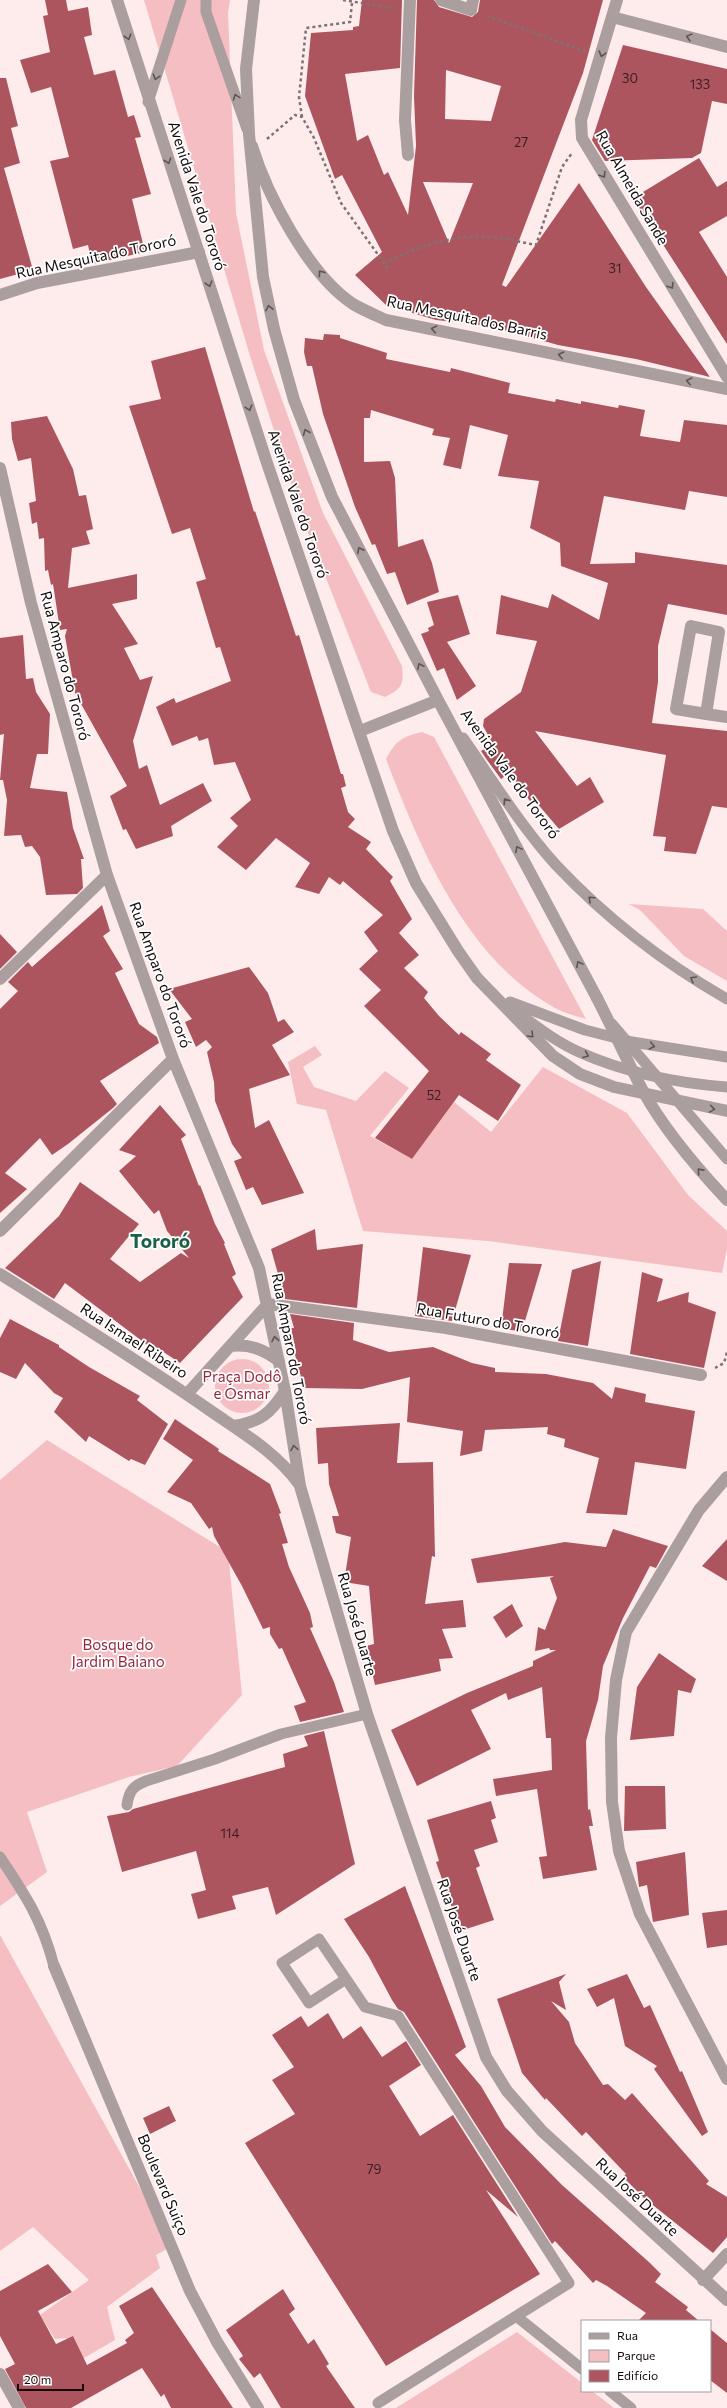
<svg xmlns="http://www.w3.org/2000/svg" width="727" height="2408" viewBox="0 0 727 2408" font-family="Commissioner,sans-serif">
<rect width="100%" height="100%" fill="#feeced"/>
<path fill="#f5bec2" d="M144,0H230L228,13L236,213L264,350L323,513L402,666C404,685 402,689 385,697L371,692L303,520L250,356Z
M422,732L434,737L586,1019C576,1016 564,1013 555,1008C465,958 421,850 386,759C396,741 401,737 422,732Z
M629,904L703,909L727,931V981L684,956L640,910Z
M315,1046L322,1055L303,1067L314,1087L356,1101L385,1071L409,1088L370,1136L412,1159L454,1102L491,1132L543,1067L627,1113L688,1195L727,1231V1249L722,1273L488,1241L363,1231L326,1110L297,1104L288,1062Z
M215 1386a27 27 0 1 1 54 0a27 27 0 1 1-54 0Z
M47,1440L228,1552L242,1695L177,1766L129,1777L27,1812L47,1872L0,1906V1480Z
M0,1935L172,2246L156,2255L160,2268L107,2307L115,2340L77,2362L66,2338L55,2339L40,2315L89,2280L33,2227L0,2251Z
M517,2332L582,2383V2391H592L614,2408H396Z"/>
<path fill="#ac555f" fill-rule="evenodd" d="M45,0H66L68,11L88,7L92,35L84,37L94,75L115,70L128,117L134,115L141,137L135,138L151,194L132,199L145,252L92,264L88,245L73,249L50,161L69,157L51,87L31,93L20,60L50,52L43,16L48,15Z
M362,0H402L400,68L345,74L357,141L368,135L384,175L388,172L408,215L416,146L414,96L417,0H434L439,7L472,17L478,12L480,0H603L583,73L502,285L506,287L579,183L646,287L710,377L636,359L558,345L490,326L436,320L386,305L355,275L382,252L342,175L335,179L305,96L311,33L353,30V27L359,26ZM446,70L501,86L491,121L445,119ZM423,182L473,183L449,243Z
M623,45L727,69V104L712,101L701,153L692,158L605,161L592,140Z
M0,78H6L18,126L11,128L20,163L4,168L33,270L0,279Z
M699,158L717,187L727,181V216L699,232L727,277V344L633,198Z
M324,334L340,335V338L387,353L386,359L450,372L451,368L510,383L508,393L555,402L556,399L581,404V401L618,408L619,405L645,410L640,436L680,442L684,420L727,425V497L689,491L685,510L604,496L590,564L635,563V552L727,565V615L668,604L658,646V682L652,723L727,731V808L712,806L696,854L664,851L666,837L653,836L666,755L535,731L577,786L590,777L604,802L559,829L536,802L532,804L510,773L501,779L487,760L481,751L493,744L483,726L484,719L521,692L537,641L496,634L501,595L548,608L552,594L599,620L608,583L561,566L560,543L530,528L539,481L498,476L508,435L470,425L461,469L443,465L450,438L432,435L434,429L371,410L370,418H364V462L390,461L395,478L398,547L423,539L432,563L439,592L407,605L395,572L387,574L375,544L372,545L355,507L323,414L312,366H307L304,352L305,338L323,340Z
M205,347L254,512L255,511L296,636L299,635L341,774H343L346,786L341,788L348,812L355,819L348,827L371,842L366,849L393,877L390,881L412,919L399,933L419,955L404,968L428,992L424,998L439,1016L459,1035L461,1032L491,1054L486,1060L521,1085L498,1121L459,1095L412,1159L375,1138L429,1071L364,1006L381,990L359,969L378,951L364,932L383,915L343,881L340,885L329,877L319,894L295,887L310,863L276,838L246,870L217,847L238,826L230,818L251,800L235,762L214,765L208,738L199,741L197,736L172,746L156,707L174,698L176,703L231,681L220,647L216,648L196,582L206,579L190,528L172,534L129,406L161,399L151,361Z
M47,416L73,469L79,496L86,495L93,529L86,531L90,544L72,548L68,588L137,574V599L112,604L138,644L124,648L140,680L153,676L133,741L139,769L147,765L160,805L203,783L212,801L171,826L173,836L136,849L126,829L123,830L110,796L127,786L75,693L65,636L67,629L60,630L53,584L51,585L48,570L45,571L44,538L39,539L37,522L32,524L29,503L36,501L31,458L18,461L12,439L11,422Z
M458,595L470,634L447,642L476,686L457,700L444,668L437,671L421,634L429,631L428,628L434,625L427,602Z
M23,635L26,679L33,678L36,692L50,714L48,754H37L30,788L67,792L73,828L84,859H81L83,888L77,894L46,895L40,857L32,846L25,847L21,835L4,836L7,800L3,780H0L4,734L0,735V638Z
M102,905L110,931L103,936L123,969L115,973L139,1024L157,1037L159,1043L100,1081L117,1104L113,1108L68,1144L52,1155L40,1138L5,1173L27,1189L0,1213V1009L18,991L8,982L28,962L32,967Z
M0,934L17,952L0,969Z
M249,967L268,993L278,1022L284,1019L294,1032L272,1045L290,1075L249,1089L255,1128L269,1120L304,1193L262,1205L253,1187L246,1190L234,1161L242,1158L232,1144L215,1101L214,1082L207,1052L212,1047L206,1040L196,1047L185,1022L192,1019L169,989Z
M160,1105L186,1135L181,1139L199,1186L200,1185L215,1224L225,1243L224,1244L236,1274L232,1277L243,1297L180,1363L156,1347L154,1350L65,1283L54,1299L5,1268L59,1216L80,1182L139,1224L110,1259L140,1282L181,1253L189,1258L167,1231L159,1210L154,1214L119,1171L136,1156L119,1150Z
M315,1229L317,1250L363,1244L357,1308L285,1299L271,1249Z
M423,1247L471,1255L452,1321L415,1316Z
M601,1261L588,1346L558,1341L572,1270Z
M509,1263L542,1264L522,1331L501,1329Z
M642,1272L663,1279L657,1302L689,1292L688,1302L716,1312L704,1368L630,1354Z
M290,1314L354,1323L353,1340L389,1352L433,1347L472,1363L495,1368V1372L546,1374L593,1383L612,1399L615,1387L646,1394L645,1402L695,1411L686,1469L635,1462L627,1515L586,1513L599,1458L564,1447L565,1439L547,1434L548,1427L485,1430L482,1451L460,1456L463,1431L407,1422L410,1377L362,1389L304,1388L294,1351H296L291,1328H294Z
M10,1319L59,1345V1347L89,1367L140,1396L137,1400L168,1424L145,1465L131,1459L129,1461L89,1436L86,1442L54,1412L63,1398L54,1393L25,1363L16,1379L0,1372V1338Z
M175,1419L219,1449L218,1451L270,1484L281,1513L279,1514L288,1543L282,1544L289,1567L310,1613L313,1627L310,1628L334,1682L344,1712L300,1722L294,1706L306,1702L282,1648L279,1649L270,1634V1627L263,1629L242,1586L214,1536L212,1527L209,1529L191,1503L167,1492L193,1460L163,1439Z
M400,1423L397,1463L433,1462L435,1557L432,1556L425,1604L463,1600L466,1627L442,1629L453,1658L439,1659L441,1671L375,1685L366,1646L374,1644L369,1586L344,1582L351,1537L336,1533L332,1516H339L329,1484L328,1463L318,1464L316,1428Z
M613,1529L668,1546L656,1568L650,1566L623,1618L603,1666L598,1700L586,1741L588,1810L590,1809L593,1826H589L597,1870L543,1879L539,1857L547,1856L537,1789L496,1796L493,1779L552,1770L551,1738H546L542,1687L508,1700L506,1693L471,1710L491,1749L417,1786L391,1730L467,1693L533,1666V1661L556,1650H550L549,1648L535,1651L538,1627L545,1630L557,1598L550,1578L554,1576L477,1583L471,1559L565,1542L606,1547Z
M727,1539V1581L702,1566Z
M512,1604L523,1626L506,1638L493,1617Z
M659,1653L696,1679L691,1693L678,1690L674,1736L630,1740L637,1687Z
M324,1731L355,1864L276,1915L268,1887L232,1896L236,1909L198,1919L191,1894L206,1890L196,1851L122,1872L107,1816L129,1812L133,1809L285,1767L283,1754L308,1746L304,1736Z
M625,1786H665L666,1829L624,1831Z
M491,1801L496,1818L491,1820L498,1842L474,1850L480,1866L476,1868L494,1920L460,1931L436,1862L439,1861L427,1820Z
M685,1852L689,1915L653,1922L647,1885L639,1887L636,1862Z
M405,1886L466,2047L455,2055L481,2086L505,2127L562,2185L650,2263L661,2274L655,2282L688,2307L686,2310L699,2321H638L646,2313L607,2286L596,2280L593,2283L555,2241L552,2244L404,2012L398,2009L392,2000L369,1957L344,1919Z
M727,1910V1945L707,1948L702,1913Z
M566,1974L559,1982L566,2010L551,2001L569,2022L575,2043L603,2085L608,2084L625,2100L632,2093L709,2181L706,2184L727,2197V2237L713,2253L644,2198L623,2177L626,2174L586,2132L582,2136L546,2098L545,2100L522,2073L497,1999Z
M627,1974L644,2008L650,2005L680,2072L682,2071L708,2132L702,2136L654,2069L657,2066L625,2046L614,1998L597,2007L587,1989Z
M328,2013L343,2039L361,2026L382,2057L406,2041L421,2065L389,2086L420,2136L453,2115L518,2217L486,2190L540,2274L386,2366L245,2143L295,2114L272,2080L294,2067L272,2035L301,2016L308,2027Z
M169,2106L176,2121L150,2134L143,2118Z
M48,2264L72,2292L38,2311L56,2344L73,2336L87,2365L127,2343L125,2340L134,2333L119,2306L152,2287L233,2408H171L164,2394L161,2397L142,2368L71,2408H26L5,2369L15,2364L0,2336V2291Z
M283,2289L295,2309L289,2314L308,2344L314,2339L329,2364L326,2366L355,2408H281L260,2373L254,2378L239,2359L243,2356L226,2330Z
M710,2329L727,2343V2393L710,2380Z"/>
<g fill="none" stroke-linecap="round" stroke-linejoin="round">
<path stroke="#7f7273" stroke-width="2.5" stroke-dasharray="3 3" stroke-linecap="butt" d="M343,0L393,8
M487,16L585,51
M302,117L299,97L306,28L350,22L352,3
M267,139L295,115L302,117L314,138L341,203L389,270
M384,263C416,248 451,234 488,237C504,238 520,242 536,245L562,167L572,153
M715,1368L724,1363L727,1352"/>
<path stroke="#aa9e9e" stroke-width="11" d="M206,0V12L247,129
M148,102L181,0
M463,738C493,781 521,826 556,865C606,918 664,963 727,999
M510,1002L585,1030L632,1042L727,1057
M510,1007C532,1023 554,1041 579,1052C626,1073 676,1083 727,1087
M127,1805C129,1791 133,1786 146,1781L215,1759L281,1734L367,1714
M0,1857C26,1896 42,1920 54,1966
M346,1979L309,2003L282,1963L319,1939L365,2007L398,2016L569,2283L378,2403
M516,2316L582,2369
M610,2391L631,2408"/>
<path stroke="#aa9e9e" stroke-width="12" d="M441,0L471,10L473,0
M617,0L581,120L582,138L727,377
M612,17L727,47
M252,146C267,195 309,275 353,304C363,310 375,315 386,320L727,389
M408,155L405,120L410,0
M0,295L37,283L199,252
M0,468L31,603L107,875L173,1059L259,1268L285,1391L300,1486L367,1714L486,2057L507,2091L542,2131L727,2300
M706,714L676,709L691,626L719,632L706,714L727,717
M0,979L107,875
M0,1231L173,1059
M0,1274C70,1318 140,1362 208,1409C241,1432 275,1451 299,1484
M268,1304L446,1328L701,1375
M230,1346C250,1344 263,1349 279,1361
M187,1394L268,1304
M233,1426C260,1422 270,1414 285,1391
M727,1477L699,1510L626,1632L616,1680L611,1738L612,1802L619,1851L640,1914L727,2079
M54,1966L190,2291L217,2342L258,2408
M703,2280L727,2254
M0,2374L19,2408"/>
<path stroke="#aa9e9e" stroke-width="12" d="M117,0L267,463L393,831L416,883L458,951L477,978L553,1056L580,1074L614,1087L727,1111
M254,0L246,69L249,134L263,277L274,329L294,400L332,497L438,700L597,998
M360,731L438,700"/>
<path stroke="#aa9e9e" stroke-width="11" d="M612,1024L727,1159"/>
<path stroke="#aa9e9e" stroke-width="12" d="M597,998C613,1029 627,1061 643,1091C665,1131 696,1167 727,1200"/>
</g>
<defs><path id="oneway-chevron" d="M-2-3.5L2.5 0L-2 3.5" fill="none" stroke-width="1.6" stroke-linecap="round" stroke-linejoin="round"/></defs>
<g stroke="#5f5455">
<use href="#oneway-chevron" transform="translate(128 37) rotate(73)"/>
<use href="#oneway-chevron" transform="translate(689 37) rotate(-165)"/>
<use href="#oneway-chevron" transform="translate(602 54) rotate(106)"/>
<use href="#oneway-chevron" transform="translate(156 77) rotate(107)"/>
<use href="#oneway-chevron" transform="translate(236 97) rotate(-110)"/>
<use href="#oneway-chevron" transform="translate(168 161) rotate(71)"/>
<use href="#oneway-chevron" transform="translate(603 175) rotate(58)"/>
<use href="#oneway-chevron" transform="translate(321 273) rotate(-126)"/>
<use href="#oneway-chevron" transform="translate(209 284) rotate(72)"/>
<use href="#oneway-chevron" transform="translate(671 286) rotate(58)"/>
<use href="#oneway-chevron" transform="translate(269 308) rotate(-102)"/>
<use href="#oneway-chevron" transform="translate(434 329) rotate(-168)"/>
<use href="#oneway-chevron" transform="translate(561 355) rotate(-168)"/>
<use href="#oneway-chevron" transform="translate(689 381) rotate(-168)"/>
<use href="#oneway-chevron" transform="translate(249 408) rotate(72)"/>
<use href="#oneway-chevron" transform="translate(306 432) rotate(-112)"/>
<use href="#oneway-chevron" transform="translate(360 550) rotate(-117)"/>
<use href="#oneway-chevron" transform="translate(420 666) rotate(-117)"/>
<use href="#oneway-chevron" transform="translate(506 801) rotate(-124)"/>
<use href="#oneway-chevron" transform="translate(518 849) rotate(-118)"/>
<use href="#oneway-chevron" transform="translate(591 899) rotate(-137)"/>
<use href="#oneway-chevron" transform="translate(579 964) rotate(-118)"/>
<use href="#oneway-chevron" transform="translate(693 979) rotate(-150)"/>
<use href="#oneway-chevron" transform="translate(531 1035) rotate(45)"/>
<use href="#oneway-chevron" transform="translate(652 1046) rotate(11)"/>
<use href="#oneway-chevron" transform="translate(586 1055) rotate(22)"/>
<use href="#oneway-chevron" transform="translate(712 1109) rotate(9)"/>
<use href="#oneway-chevron" transform="translate(700 1171) rotate(-132)"/>
<use href="#oneway-chevron" transform="translate(275 1339) rotate(-101)"/>
<use href="#oneway-chevron" transform="translate(294 1448) rotate(-99)"/>
</g>
<g text-anchor="middle" stroke-width="3.5" stroke-linejoin="round" paint-order="stroke">
<g font-size="13" fill="#3a1e21">
<text x="630" y="83">30</text>
<text x="700" y="89">133</text>
<text x="521" y="147">27</text>
<text x="615" y="273">31</text>
<text x="434" y="1100">52</text>
<text x="230" y="1838">114</text>
<text x="374" y="2174">79</text>
</g>
<g font-size="15" fill="#140b0c" stroke="#fff">
<text transform="translate(632 188) rotate(60)" y="5">Rua Almeida Sande</text>
<text transform="translate(197 196) rotate(72)" y="5">Avenida Vale do Tororó</text>
<text transform="translate(96 257) rotate(-12)" y="5">Rua Mesquita do Tororó</text>
<text transform="translate(467 318) rotate(12)" y="5">Rua Mesquita dos Barris</text>
<text transform="translate(298 504) rotate(71)" y="5">Avenida Vale do Tororó</text>
<text transform="translate(65 666) rotate(75)" y="5">Rua Amparo do Tororó</text>
<text transform="translate(510 774) rotate(54)" y="5">Avenida Vale do Tororó</text>
<text transform="translate(160 975) rotate(70)" y="5">Rua Amparo do Tororó</text>
<text transform="translate(488 1321) rotate(10)" y="5">Rua Futuro do Tororó</text>
<text transform="translate(134 1341) rotate(33)" y="5">Rua Ismael Ribeiro</text>
<text transform="translate(291 1349) rotate(79)" y="5">Rua Amparo do Tororó</text>
<text transform="translate(357 1624) rotate(74)" y="5">Rua José Duarte</text>
<text transform="translate(459 1930) rotate(71)" y="5">Rua José Duarte</text>
<text transform="translate(163 2185) rotate(67)" y="5">Boulevard Suiço</text>
<text transform="translate(637 2197) rotate(43)" y="5">Rua José Duarte</text>
</g>
<g font-size="15" fill="#95283c" stroke="#fff">
<text x="242" y="1382">Praça Dodô<tspan x="242" dy="17">e Osmar</tspan></text>
<text x="118" y="1650">Bosque do<tspan x="118" dy="17">Jardim Baiano</tspan></text>
</g>
<g font-size="19" font-weight="bold" fill="#1a5f46" stroke="#fff">
<text x="160" y="1248">Tororó</text>
</g>
</g>
<rect x="581" y="2320" width="130" height="72" fill="#ffffff" stroke="#a19d9e"/>
<rect x="589" y="2333" width="20" height="6" fill="#aa9e9e" stroke="#a19d9e"/>
<text x="617" y="2340" font-size="12" fill="#140b0c">Rua</text>
<rect x="589" y="2350" width="20" height="12" fill="#f5bec2" stroke="#a19d9e"/>
<text x="617" y="2360" font-size="12" fill="#140b0c">Parque</text>
<rect x="589" y="2370" width="20" height="12" fill="#ac555f" stroke="#a19d9e"/>
<text x="617" y="2380" font-size="12" fill="#140b0c">Edifício</text>
<path d="M18 2384v6h65v-6" fill="none" stroke="#140b0c" stroke-width="2"/>
<text x="24" y="2384" font-size="12" fill="#140b0c" stroke="#ffffff" stroke-width="3" paint-order="stroke">20 m</text>
</svg>
